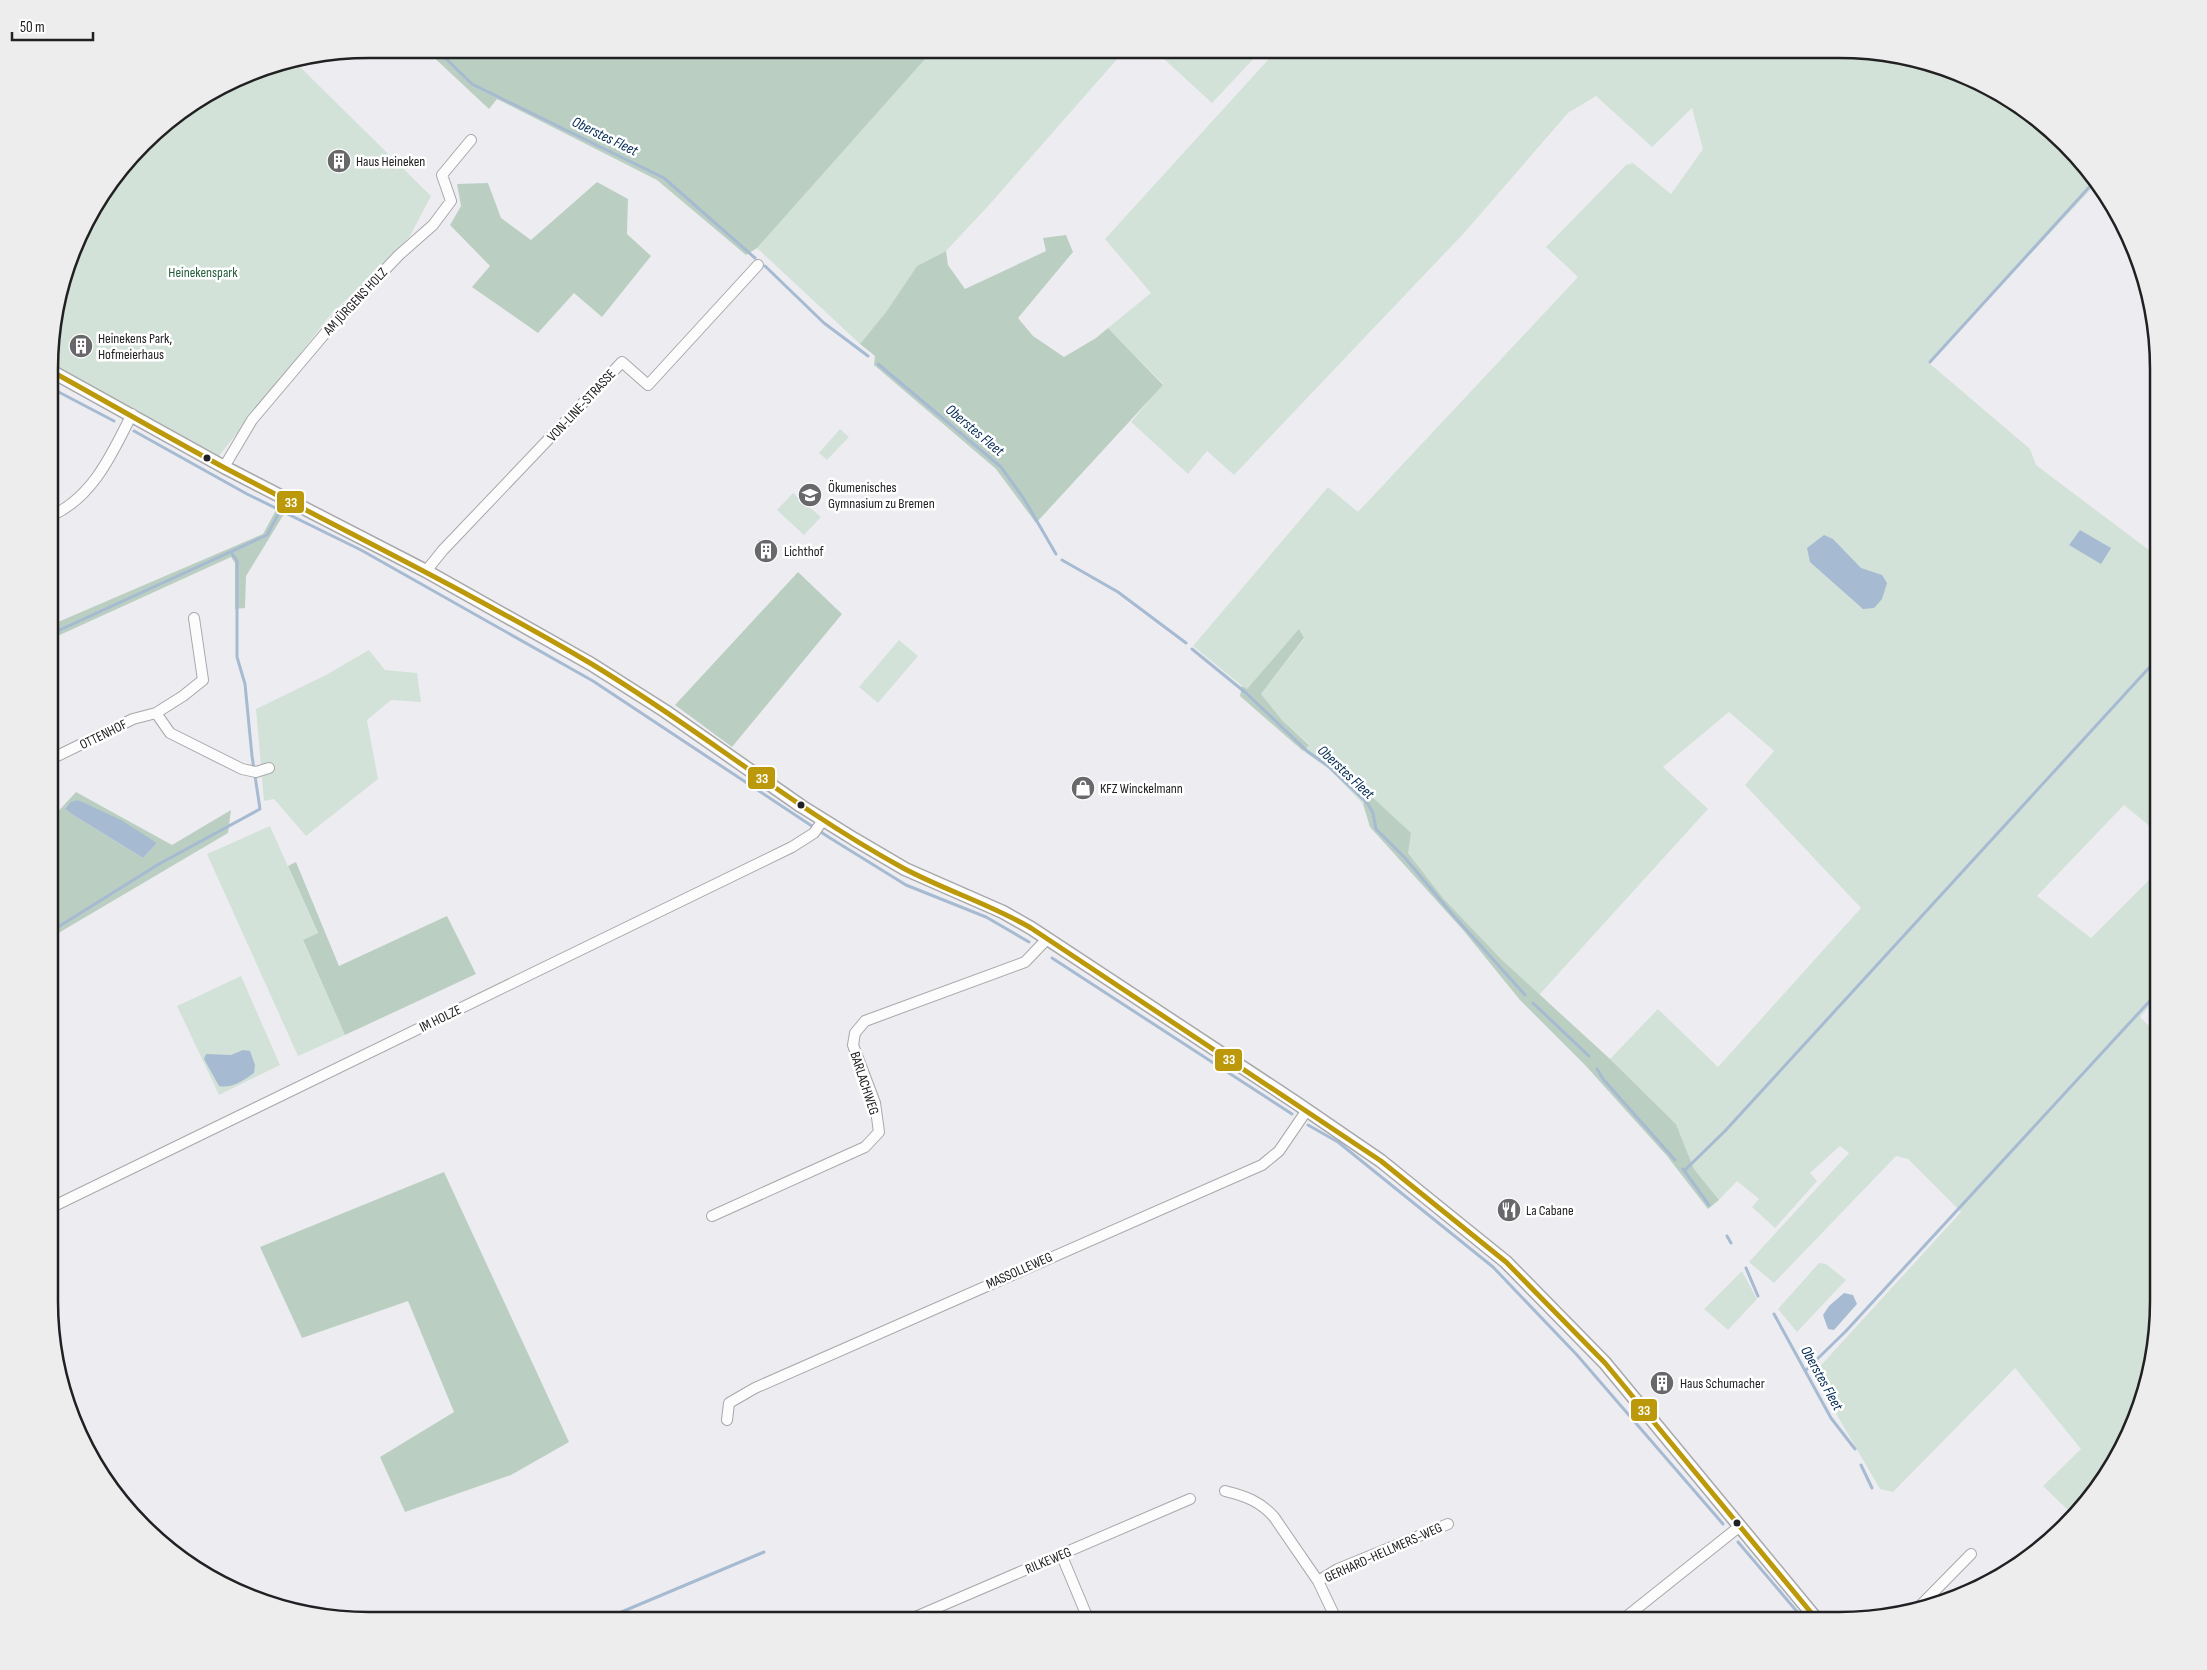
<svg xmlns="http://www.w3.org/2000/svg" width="2207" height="1670" viewBox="0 0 2207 1670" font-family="'Sofia Sans Condensed',sans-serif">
<rect width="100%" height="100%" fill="#ededf1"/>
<path fill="#d3e2d8" d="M934,49H1126L990,204L946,251L917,266L886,312L860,344L757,248Z
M1153,49H1252L1258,54L1212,103Z
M1278,49H1859L1961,73L2049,128L2094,186L1929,363L2030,449L2036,465L2149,550L2158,541V833L2124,805L2037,896L2091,938L2158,871V997L2140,1017L2158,1035V1323L2134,1424L2079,1512L2074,1516L2043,1486L2081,1449L2015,1368L1893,1492L1880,1489L1813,1374L1961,1212L1908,1159L1896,1156L1774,1283L1749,1262L1849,1153L1840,1146L1810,1173L1817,1181L1775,1228L1752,1207L1759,1199L1737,1181L1719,1200L1694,1169L1676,1124L1610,1059L1658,1009L1718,1067L1861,908L1745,785L1774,751L1729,712L1663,767L1708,809L1539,995L1502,960L1443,898L1408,853L1386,811L1370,796L1363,804L1330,770L1303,751L1309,744L1282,720L1261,694L1304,639L1299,630L1247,690L1193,646L1328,487L1358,512L1578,277L1546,247L1626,165L1633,163L1671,194L1703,149L1692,108L1652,147L1596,96L1568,113L1464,233L1234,475L1207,451L1188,474L1131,422L1163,384L1108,328L1151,293L1105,239Z
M294,61L431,196L410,236L372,276L332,313L219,456L51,366L52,326L91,209L150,137L157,138L174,119L265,66Z
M840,429L849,437L827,460L819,453Z
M793,493L821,517L804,535L777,510Z
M899,640L918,656L878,703L859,687Z
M369,650L385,670L417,673L421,702L391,700L367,720L378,779L306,836L274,799L264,801L256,709L326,675Z
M270,826L318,934L303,941L345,1035L298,1056L207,854Z
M241,976L280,1065L219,1095L177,1006Z
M1819,1263L1826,1264L1846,1280L1797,1332L1778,1309Z
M1742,1271L1757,1299L1728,1330L1704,1309Z"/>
<path fill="#bacfc2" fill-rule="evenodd" d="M429,49H934L757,248L746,255L657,180L497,99L489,109L427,51Z
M597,182L628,199L627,234L651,256L602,317L574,293L538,333L472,287L490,266L450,225L461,206L457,184L488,183L501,218L531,240Z
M1066,235L1073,252L1018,318L1033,336L1064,357L1096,338L1108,328L1163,385L1036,523L996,469L874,365L875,356L860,344L886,312L917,266L946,251L948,265L965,289L1046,251L1043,238Z
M276,510L284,514L246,576L245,608L235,609V563L231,557L51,639V625L263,534Z
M798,572L842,614L732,747L675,705Z
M1299,629L1304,638L1261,694L1282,720L1309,745L1303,751L1240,696L1242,686L1247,689Z
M76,792L172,845L231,810L228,833L50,938L51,816L53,817ZM78,800L157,843L143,858L70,813L65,807Z
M1370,795L1411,833L1408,853L1443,898L1502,960L1610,1059L1676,1124L1694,1169L1719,1200L1708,1209L1667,1156L1585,1065L1520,1000L1463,930L1370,827L1363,804Z
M296,862L339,966L447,916L476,974L345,1035L303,940L318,933L288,866Z
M444,1172L569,1442L511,1475L405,1512L380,1457L454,1412L408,1301L302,1338L260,1247Z"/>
<path fill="#a6bad2" d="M2080,530L2111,548L2101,564L2069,545Z
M1824,535L1833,539L1861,568L1882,575L1887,583L1882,599L1874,608L1863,609L1810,562L1807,548Z
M78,800L121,820L157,843L143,858L70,813L65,808L71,802Z
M243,1050L250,1051L255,1065L254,1073C244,1080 232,1089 219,1086L204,1059L206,1054L231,1055Z
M1844,1293L1853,1295L1857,1304L1834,1330L1828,1329L1823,1315L1829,1306Z"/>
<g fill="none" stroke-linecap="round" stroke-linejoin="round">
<path stroke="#a6bad2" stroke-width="3" d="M436,49L472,84L664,178L755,258
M765,266L824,323L868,356
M1930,362L2092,184
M878,364L1001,467L1024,499L1056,554
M51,388L114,421
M134,431L247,494L361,550L593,681L830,838L906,885L986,917L1029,942
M1062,560L1118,592L1186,643
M51,634L267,535L280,511
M1192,649L1246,693L1307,751L1328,766L1368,804L1373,813L1376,829L1405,858L1453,915L1525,995
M50,932L159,864L260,809L252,756L245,684L237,657V561L231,552
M1052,958L1292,1114
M1533,1003L1589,1056
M1597,1069L1603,1079L1675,1160
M1308,1125L1338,1142L1493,1267L1577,1355L1723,1524
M1683,1169L1709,1205
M1685,1170L1725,1131L2158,658
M1727,1236L1731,1243
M1746,1268L1758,1296
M1774,1314L1831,1418L1855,1449
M1805,1371L1846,1331L2158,992
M1861,1465L1872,1488
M1738,1542L1805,1621
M600,1621L764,1552"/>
<g stroke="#a8a8ab" stroke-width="12">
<path id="minor" d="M224,467L252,420L333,324L399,255L433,225L451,201L442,175L471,140
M51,516C93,497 112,454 132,414
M426,571L443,550L622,362L648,385L758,265
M156,713L170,733L242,769L256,772L269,768
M51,759L133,719L156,713L183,696L203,680L194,618
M50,1208L792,847L814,833L823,820
M712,1216L865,1147L879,1132L875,1103L853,1045L855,1033L865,1021L1025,962L1047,939
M727,1420L729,1403L755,1388L1262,1165L1279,1151L1307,1110
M1225,1491C1245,1496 1260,1501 1274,1517L1318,1581L1337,1621
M1061,1554L1089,1621
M1318,1581L1338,1569L1448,1524
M1916,1610L1971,1554
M906,1621L1190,1499
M1621,1621L1740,1526"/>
</g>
<g stroke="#a8a8ab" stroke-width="15">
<path id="tertiary" d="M51,371L224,467L426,571L591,664L665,711L801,806L854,839L905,869L1003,912L1031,928L1295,1102L1381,1161L1506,1262L1605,1363L1818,1621"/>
</g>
<use href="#minor" stroke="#fcfcfd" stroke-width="10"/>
<use href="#tertiary" stroke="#fcfcfd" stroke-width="12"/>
<g stroke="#fff" stroke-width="9">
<path id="bus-1" d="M51,371C109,403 167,437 225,468C347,532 471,593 590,663C697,727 793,808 903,868C944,890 990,904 1031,928L1381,1161L1506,1262L1605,1363L1818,1621"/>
</g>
<use href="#bus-1" stroke="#bc990a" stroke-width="5"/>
</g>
<defs>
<g id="building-disc" transform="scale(1.25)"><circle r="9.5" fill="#68686b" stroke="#fff"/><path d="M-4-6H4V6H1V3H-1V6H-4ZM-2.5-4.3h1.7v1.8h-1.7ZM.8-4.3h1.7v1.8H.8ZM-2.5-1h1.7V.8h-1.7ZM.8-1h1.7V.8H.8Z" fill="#fff"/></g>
<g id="school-disc" transform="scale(1.25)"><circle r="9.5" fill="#68686b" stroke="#fff"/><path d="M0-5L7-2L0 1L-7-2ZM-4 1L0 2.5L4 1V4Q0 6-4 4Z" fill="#fff"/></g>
<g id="shop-disc" transform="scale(1.25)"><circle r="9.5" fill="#68686b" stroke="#fff"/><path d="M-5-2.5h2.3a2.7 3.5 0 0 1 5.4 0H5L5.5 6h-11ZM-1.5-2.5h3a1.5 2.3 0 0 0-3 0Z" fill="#fff"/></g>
<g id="restaurant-disc" transform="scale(1.25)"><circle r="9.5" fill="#68686b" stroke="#fff"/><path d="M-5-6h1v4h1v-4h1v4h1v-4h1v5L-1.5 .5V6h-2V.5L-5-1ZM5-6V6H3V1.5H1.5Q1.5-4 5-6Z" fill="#fff"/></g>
</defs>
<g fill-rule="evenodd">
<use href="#building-disc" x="339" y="161"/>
<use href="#building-disc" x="81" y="346"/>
<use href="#school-disc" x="810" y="495"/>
<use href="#building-disc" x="766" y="551"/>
<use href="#shop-disc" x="1083" y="788"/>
<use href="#restaurant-disc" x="1509" y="1210"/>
<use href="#building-disc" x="1662" y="1383"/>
</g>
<g fill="#212123" stroke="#fff" stroke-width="2">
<circle cx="207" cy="458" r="4.5"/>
<circle cx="801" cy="805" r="4.5"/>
<circle cx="1737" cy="1523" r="4.5"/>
</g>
<g text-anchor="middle" stroke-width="5" stroke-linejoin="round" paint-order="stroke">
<g font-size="14" fill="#212123" stroke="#fff" text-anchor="start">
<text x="356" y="166">Haus Heineken</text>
<text x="98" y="343">Heinekens Park,<tspan x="98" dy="16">Hofmeierhaus</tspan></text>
<text x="828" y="492">Ökumenisches<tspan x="828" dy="16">Gymnasium zu Bremen</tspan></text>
<text x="784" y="556">Lichthof</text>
<text x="1100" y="793">KFZ Winckelmann</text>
<text x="1526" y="1215">La Cabane</text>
<text x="1680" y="1388">Haus Schumacher</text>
</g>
<g font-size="14" fill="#235e3a" stroke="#fff">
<text x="203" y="277">Heinekenspark</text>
</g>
<g font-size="14" fill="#212123" stroke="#fff">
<text transform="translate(355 301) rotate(-47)" y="5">AM JÜRGENS HOLZ</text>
<text transform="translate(581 405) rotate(-47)" y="5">VON-LINE-STRASSE</text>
<text transform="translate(103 734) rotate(-26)" y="5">OTTENHOF</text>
<text transform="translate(440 1018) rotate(-26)" y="5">IM HOLZE</text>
<text transform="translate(865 1083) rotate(72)" y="5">BARLACHWEG</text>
<text transform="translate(1019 1270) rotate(-24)" y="5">MASSOLLEWEG</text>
<text transform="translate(1383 1552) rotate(-24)" y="5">GERHARD-HELLMERS-WEG</text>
<text transform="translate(1048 1560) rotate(-23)" y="5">RILKEWEG</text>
</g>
<g font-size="15" font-style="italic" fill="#002952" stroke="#fff">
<text transform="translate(605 136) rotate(26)" y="5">Oberstes Fleet</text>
<text transform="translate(975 430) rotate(40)" y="5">Oberstes Fleet</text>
<text transform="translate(1346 772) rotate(43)" y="5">Oberstes Fleet</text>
<text transform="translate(1822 1378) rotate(61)" y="5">Oberstes Fleet</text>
</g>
</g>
<path d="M0 0H2207V1670H0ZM369 58H1839A311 311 0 0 1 2150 369V1301A311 311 0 0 1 1839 1612H369A311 311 0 0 1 58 1301V369A311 311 0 0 1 369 58Z" fill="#ededed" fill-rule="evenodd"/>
<path fill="none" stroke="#212123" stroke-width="2.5" d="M369 58H1839A311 311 0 0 1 2150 369V1301A311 311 0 0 1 1839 1612H369A311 311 0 0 1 58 1301V369A311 311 0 0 1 369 58Z"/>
<g stroke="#fff" stroke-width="2">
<rect x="276" y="490" width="29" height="24" rx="5" fill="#bc990a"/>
<rect x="747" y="766" width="29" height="24" rx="5" fill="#bc990a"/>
<rect x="1214" y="1048" width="29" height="24" rx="5" fill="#bc990a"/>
<rect x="1630" y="1398" width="28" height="24" rx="5" fill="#bc990a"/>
</g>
<g font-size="14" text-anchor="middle" font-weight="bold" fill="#fff">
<text x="291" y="507">33</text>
<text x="762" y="783">33</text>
<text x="1229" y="1064">33</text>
<text x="1644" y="1415">33</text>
</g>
<path d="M12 32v8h81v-8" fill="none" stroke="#212123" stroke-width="2.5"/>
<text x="20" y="32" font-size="15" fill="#212123" stroke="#ffffff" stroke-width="4" paint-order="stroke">50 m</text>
</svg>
